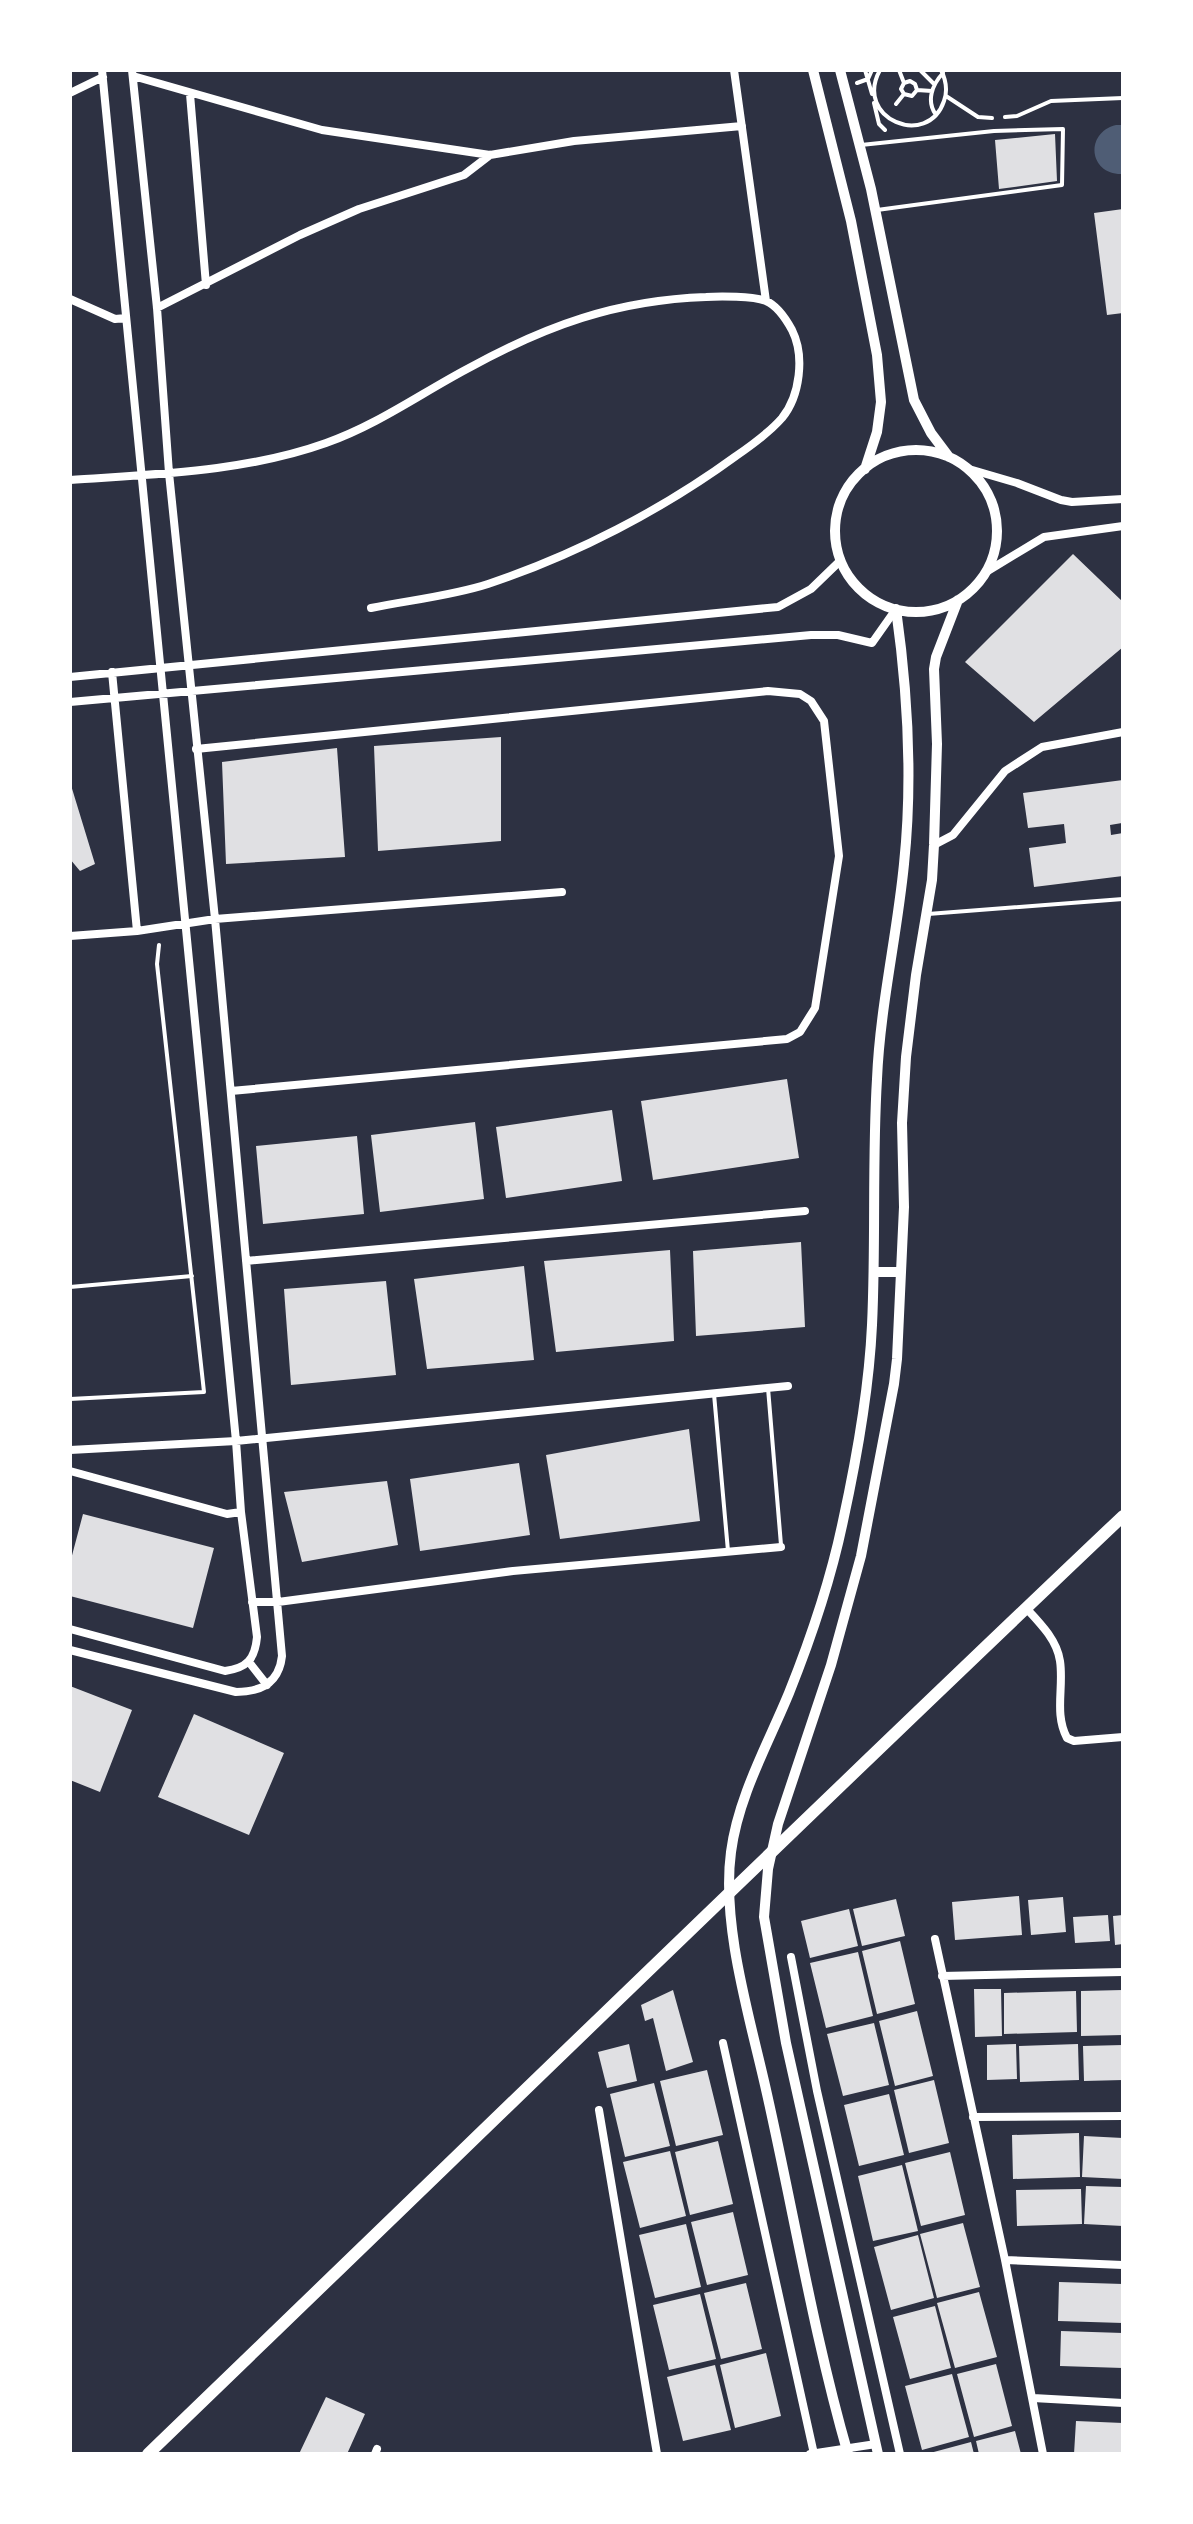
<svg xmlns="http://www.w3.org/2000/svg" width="1193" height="2524" viewBox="0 0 1193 2524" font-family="'DejaVu Sans',sans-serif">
<rect width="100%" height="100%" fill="#2d3142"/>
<path fill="#4f5d75" d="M1116,125H1123L1122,174C1089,175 1084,133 1116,125Z"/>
<path fill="#e0e0e3" d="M1055,134L1057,181L999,189L995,140Z
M1123,209V313L1107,315L1094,213Z
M1073,554L1123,602V647L1034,722L965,662Z
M501,737V841L378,851L374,746Z
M337,748L345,857L226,864L222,762Z
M1123,780L1122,823L1110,825L1111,835L1123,833V876L1034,887L1029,848L1066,843L1064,824L1028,828L1023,793Z
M70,782L95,864L80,871L70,859Z
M787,1079L799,1158L653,1180L641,1101Z
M612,1110L622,1181L506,1198L496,1127Z
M475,1122L484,1199L380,1212L371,1135Z
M357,1136L364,1214L263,1224L256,1146Z
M801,1242L805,1327L696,1336L693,1251Z
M670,1250L674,1341L556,1352L544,1261Z
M524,1266L534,1360L427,1369L414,1279Z
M386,1281L396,1375L291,1385L284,1289Z
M689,1429L700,1521L560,1539L546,1455Z
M519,1463L530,1535L420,1551L410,1479Z
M387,1481L398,1545L302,1562L284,1492Z
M83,1514L214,1548L193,1628L70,1596V1563Z
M70,1686L132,1710L100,1792L70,1780Z
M194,1714L284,1753L249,1835L158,1797Z
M1019,1896L1022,1935L955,1940L952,1902Z
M1063,1897L1066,1932L1031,1935L1028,1900Z
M896,1899L905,1936L862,1946L853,1909Z
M849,1909L858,1946L810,1958L801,1921Z
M1108,1915L1110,1941L1075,1943L1073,1917Z
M1123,1915V1944L1115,1945L1113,1916Z
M900,1941L915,2004L877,2014L862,1951Z
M858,1952L873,2016L826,2028L810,1963Z
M974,1989H1001L1002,2036L975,2037Z
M673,1990L693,2062L666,2071L653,2018L645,2021L641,2005Z
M1123,1990V2035L1081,2036V1991Z
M1076,1991L1077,2032L1004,2034V1993Z
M917,2011L933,2076L895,2086L879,2021Z
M874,2023L889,2085L843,2096L827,2034Z
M629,2044L637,2081L607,2088L598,2052Z
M1016,2044L1017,2079L987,2080V2045Z
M1078,2044L1079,2080L1020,2082L1019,2046Z
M1123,2045V2080L1084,2081L1083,2046Z
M707,2070L723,2135L676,2146L660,2081Z
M934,2080L949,2143L909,2153L894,2090Z
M654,2083L670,2146L625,2157L610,2094Z
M889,2094L904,2155L859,2166L844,2105Z
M1079,2133L1080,2177L1013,2179L1012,2135Z
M1084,2136L1123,2138V2179L1082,2177Z
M718,2141L733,2204L690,2215L675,2152Z
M670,2151L686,2216L640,2228L623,2162Z
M950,2152L965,2215L921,2226L905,2163Z
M902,2165L918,2231L873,2241L858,2176Z
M1086,2186L1123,2187V2226L1084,2224Z
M1081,2189L1082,2224L1017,2226L1016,2190Z
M733,2212L748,2275L707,2285L691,2222Z
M963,2223L980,2287L937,2298L920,2234Z
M686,2224L701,2287L655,2298L639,2235Z
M918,2235L934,2298L891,2310L874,2247Z
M1059,2282L1123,2284V2323L1058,2321Z
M746,2283L762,2349L721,2359L704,2293Z
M979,2292L997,2357L955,2368L937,2303Z
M700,2294L716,2359L669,2370L653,2305Z
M935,2306L951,2368L910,2379L893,2317Z
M1061,2331L1123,2333V2368L1060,2366Z
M766,2353L781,2416L735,2428L720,2365Z
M996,2364L1012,2426L974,2437L957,2374Z
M715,2365L731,2430L683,2441L667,2377Z
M952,2374L969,2437L922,2450L905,2386Z
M326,2397L365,2414L347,2454H299Z
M1076,2421L1123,2423V2454H1074Z
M1015,2431L1021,2454H979L976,2441Z
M971,2442L974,2454H930V2453Z"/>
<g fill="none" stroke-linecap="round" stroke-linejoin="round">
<path stroke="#fff" stroke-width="4" d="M865,70L872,94
M880,70C853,119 928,149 944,101C948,90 946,80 941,70
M899,70L904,83
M920,70L934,84
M857,83L868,79L872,70
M917,90L915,84L910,81L904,83L901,89L904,94L912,96L917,90L932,91
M946,96L978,117L992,118
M874,103L879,124L885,130
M896,104L904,94
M936,115C926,101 932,85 943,73
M1005,117L1017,116L1051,101L1123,98
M70,1287L192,1276
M70,1399L204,1392L157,964L159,945"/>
<path stroke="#fff" stroke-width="4" d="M861,145L994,131L1063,129L1062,185L877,210
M928,914L1123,899
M768,1388L781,1545
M714,1394L728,1551"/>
<path stroke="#fff" stroke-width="8" d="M734,70L766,301
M133,76L322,130L490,155L574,141L742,126
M70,93L103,77
M190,94L206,285
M70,299L115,319L126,318
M157,308L300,235L359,209L464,175L490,155
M969,469L1017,483L1061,500L1072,502L1123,499
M70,480C155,474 245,472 326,443C377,425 420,394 467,369C545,326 616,300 706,297C719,296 754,296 766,301C778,306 786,319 792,330C805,356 800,396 782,418C769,433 752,445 736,456C662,510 575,555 488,584C451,596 410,600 371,608
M986,572L1044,537L1123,526
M112,672L137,931
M70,677L778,607L811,589L841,560
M70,702L811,635H838L872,643L896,609
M196,749L768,691L800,694L811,701L824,721L839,856L815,1008L800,1032L787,1039L231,1091
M934,845L953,835L1005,771L1042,747L1123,732
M70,936L137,931L215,919L562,892
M246,1261L805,1211
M70,1450L236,1441L788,1386
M70,1471L227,1514L241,1512
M252,1602H278L513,1571L781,1547
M1026,1608C1040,1623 1057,1640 1060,1661C1064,1687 1054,1714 1067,1738L1074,1741L1123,1737
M70,1629L225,1671C247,1668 255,1659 257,1637L241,1512L236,1441L102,70
M70,1650L236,1692C261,1692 279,1683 282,1656L215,919L169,473L157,308L132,70
M249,1662L267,1685
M935,1939L1005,2260L1043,2454
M791,1957L817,2091L900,2454
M942,1976L1123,1972
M723,2043L814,2454
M599,2110L657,2454
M973,2117L1123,2116
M1005,2260L1123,2265
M1033,2398L1123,2403
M375,2454L377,2449
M810,2454L876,2444"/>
<path stroke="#fff" stroke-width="10" d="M813,70L851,221L877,355L881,402L877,432L865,469
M840,70L871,189L914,400L931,433L949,457
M835 531a81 81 0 1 1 162 0a81 81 0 1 1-162 0Z
M874,1272H899
M848,2454C814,2336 794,2214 767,2094C751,2021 721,1927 731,1852C738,1797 768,1744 789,1693C811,1638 831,1579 843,1521C857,1457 869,1391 872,1325C876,1243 872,1161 877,1079C880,1007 897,936 904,864C913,778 908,694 896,609
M878,2454L786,2043L764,1917L768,1869L778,1824L831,1665L861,1556L894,1384L897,1359L904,1207L902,1123L906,1057L916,975L932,880L934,845L937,744L934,669L936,657L958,600"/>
<path stroke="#fff" stroke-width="12" d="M148,2454C473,2141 796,1826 1123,1516"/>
</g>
<rect width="1193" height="2524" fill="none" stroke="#ffffff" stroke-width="144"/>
</svg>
